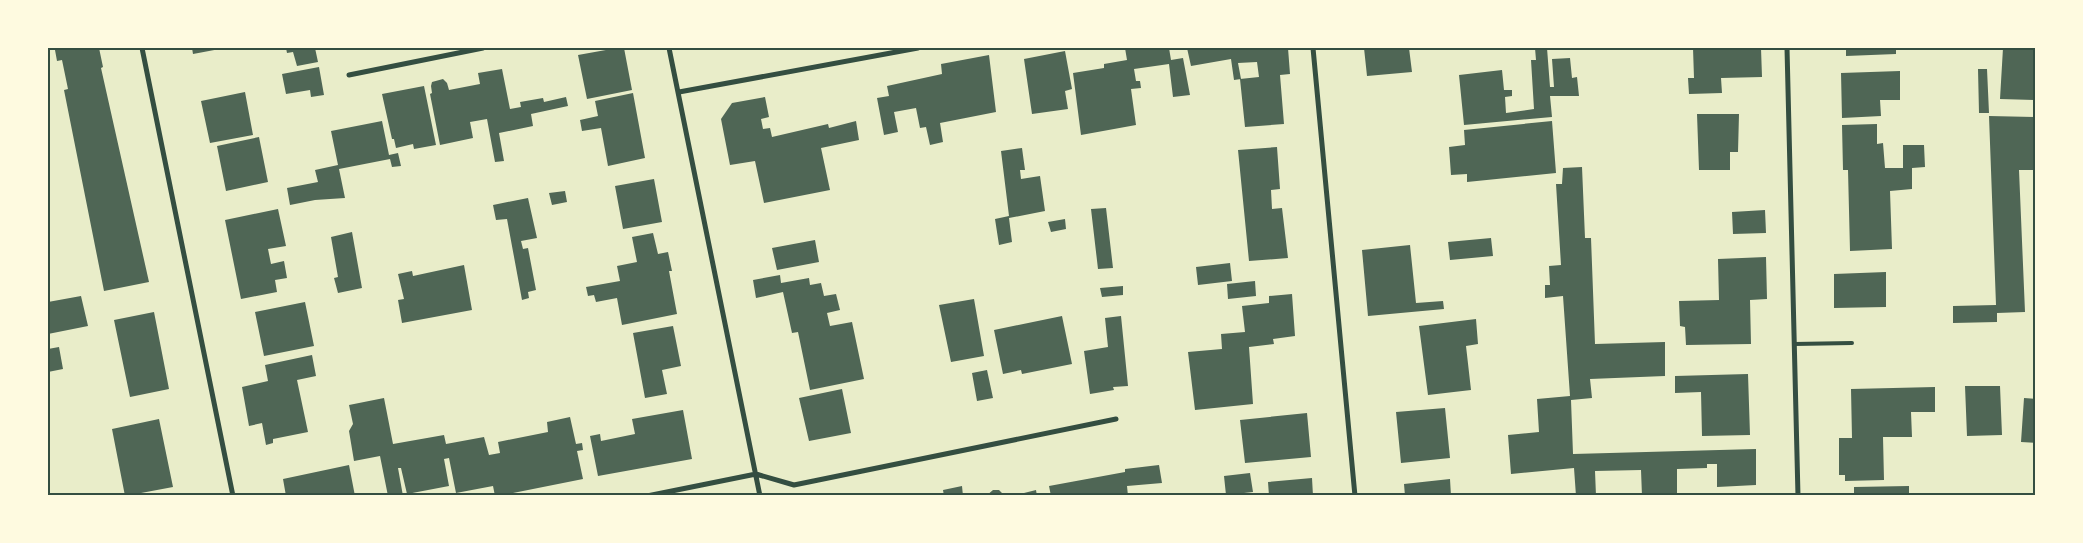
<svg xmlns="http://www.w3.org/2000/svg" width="2083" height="543" viewBox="0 0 2083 543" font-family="'DM Sans',sans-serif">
<rect width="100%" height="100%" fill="#e9edc9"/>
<path fill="#4f6655" d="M60,48H99L103,67L101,68L149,282L104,291L64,90L68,89L62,60L57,61L55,50Z
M192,48H225L193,54Z
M286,48H315L318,62L297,66L293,52L287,53Z
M617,48H624L632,90L587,99L578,55Z
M1125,48H1169L1171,60L1183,58L1190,95L1173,97L1169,64L1134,69L1136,81H1140L1141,88L1131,89L1136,125L1081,135L1073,73L1104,68V64L1127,60Z
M1187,48H1288L1290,74L1280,75L1284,124L1245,127L1240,79L1259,77L1257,62L1238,63L1241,79L1234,80L1231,59L1191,66Z
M1364,48H1409L1412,72L1367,76Z
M1535,48H1547L1550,87H1554L1552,59L1570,58L1572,78L1577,77L1579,96H1550L1552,117L1464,125L1459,75L1502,70L1504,90H1512V96L1505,97L1506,113L1534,109L1531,60H1536Z
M1693,48H1761L1762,77L1721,78L1722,93L1689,94L1688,78H1694Z
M1846,48H1896V54L1846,56Z
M2003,48H2036V100L2000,99Z
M1065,51L1072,89L1065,91L1068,109L1032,114L1024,59Z
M989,55L996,112L940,123L943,142L930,145L926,127L920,128L916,108L894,112L898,132L884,135L877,98L889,96L887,86L942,74L941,64Z
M319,67L324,95L311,97L310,90L286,94L282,74Z
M502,69L510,109L521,107L520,102L543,98L544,102L566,97L568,106L531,114L533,126L499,133L504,161L495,162L487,119L470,122L473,138L440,145L430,94L432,93L431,86L432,82L443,79L447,83L449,90L480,84L478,73Z
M1978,69H1987L1989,113H1979Z
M1900,71V100H1880L1881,116L1842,118L1841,73Z
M424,86L436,145L414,149L413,144L396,148L394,139H392L382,94Z
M245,92L253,135L210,143L201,101Z
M633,93L645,158L608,166L601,128L582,131L580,120L598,116L595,101Z
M765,97L769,117L761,119L763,129L770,128L772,137L828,124L829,128L856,121L859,140L821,148L830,190L764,203L755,161L730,165L721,119L732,103Z
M1697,114H1739L1738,152H1730V170H1699Z
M1989,116L2036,117V170H2019L2025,312L1997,313V322L1953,323V306L1996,305Z
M382,121L389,155L398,153L401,166L392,167L390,159L339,169L345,198L315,200L290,205L287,188L318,182L315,170L338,165L331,131Z
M1552,121L1556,173L1467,182V174L1451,175L1449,147L1465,145L1464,130Z
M1877,124V144L1883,143L1885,168H1903V145H1924L1925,167L1912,168V189L1890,191L1892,249L1850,251L1848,170H1843L1842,125Z
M259,137L268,182L226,191L217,146Z
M1277,147L1280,189L1271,190L1272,209L1282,208L1288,258L1249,261L1238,150Z
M1022,148L1025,170H1020L1021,179L1040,176L1045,211L1009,218L1012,242L999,245L995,219L1009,216L1001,151Z
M1582,167L1585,238H1591L1595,344L1665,342V376L1590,379L1592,398L1571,400L1573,454L1756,449V485L1717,487V464H1707V468L1677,469V496H1642L1641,470L1595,471L1596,496H1576L1574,468L1511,474L1508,435L1539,432L1537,399L1570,396L1563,296L1545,298V285H1550L1549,266L1561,265L1556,184H1562L1563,168Z
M654,179L662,222L623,229L615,186Z
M565,191L567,202L552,205L549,193Z
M528,198L537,238L521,241L523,249L528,248L536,290L528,292L529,298L522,300L507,219L496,220L493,205Z
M1106,208L1113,268L1098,269L1091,209Z
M278,209L286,246L268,249L271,264L284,261L287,278L275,280L277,292L241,299L225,220Z
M1765,210L1766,233L1733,234L1732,212Z
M1065,219L1066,229L1051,232L1048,222Z
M352,232L362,288L338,293L334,278L338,277L331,237Z
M653,233L658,254L668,252L672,271H669L677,314L622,325L617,298L596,302L594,295L588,296L586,287L620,281L617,266L637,262L632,237Z
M1491,238L1493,256L1450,260L1448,242Z
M815,240L819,262L777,270L772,248Z
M1410,245L1416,303L1443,301L1444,309L1368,316L1362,250Z
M1766,257L1767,299L1750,300L1751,344L1686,345L1685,327L1680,326L1679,301L1719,300L1718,259Z
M1230,263L1232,281L1198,285L1196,267Z
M464,265L472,310L402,323L398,300L404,299L398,274L412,271L413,276Z
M1886,272V307L1834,308V274Z
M780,275L781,283L809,278L810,285L821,283L824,296L836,294L840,310L827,313L830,326L852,322L864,379L810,390L798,332L792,333L783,292L756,298L753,280Z
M1255,281L1256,296L1228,299L1227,284Z
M1123,286V295L1102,297L1100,288Z
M1292,294L1295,336L1273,339L1274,344L1249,347L1253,404L1195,410L1188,352L1222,349L1221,334L1245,332L1242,306L1269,303V296Z
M81,296L88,326L48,334V302Z
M974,299L984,356L951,362L939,305Z
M305,302L314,346L264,356L255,312Z
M154,312L169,389L130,397L114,320Z
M1062,316L1072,364L1022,374L1021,370L1003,374L994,330Z
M1121,316L1128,386L1113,387L1114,390L1090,394L1084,351L1108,347L1105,318Z
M1476,319L1478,344L1466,346L1471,390L1428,395L1419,326Z
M673,326L681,366L662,370L667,394L645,398L633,333Z
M59,347L63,369L48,372V364H50L48,349Z
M312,355L316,376L297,380L308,432L273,439V443L266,445L262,423L249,426L242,387L268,381L265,365Z
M987,370L993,398L977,401L972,373Z
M1748,374L1750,435L1702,436L1701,392L1675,393V376Z
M1965,386H2000L2002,435L1967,436Z
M1935,387V412H1911L1912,437H1883L1884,480L1845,481V475H1839V438H1852L1851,389Z
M842,389L851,433L809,441L799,398Z
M384,398L393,444L444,435L446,444L484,437L489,455L500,453L498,442L548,432L547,422L570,417L576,444L582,443L583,450L577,451L583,479L498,496H495L493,486L456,493L449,458L444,459L449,486L407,494L401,468H398L403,496H388L380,456L354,461L349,431L353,424L349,405Z
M2024,398L2036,399V443L2021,442Z
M1445,408L1450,458L1401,463L1396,412Z
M683,410L692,459L598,476L590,436L600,434L601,441L635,434L632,419Z
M1307,413L1311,457L1245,463L1240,420Z
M159,419L173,487L125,496L112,429Z
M349,465L355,496H286L283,479Z
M1159,465L1162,483L1127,486L1128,496H1051L1049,486L1125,472V469Z
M1250,473L1253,492L1226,495L1224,476Z
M1312,478L1313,496H1269L1268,482Z
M1450,479L1451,496H1405L1404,484Z
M962,486L963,496H944L943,490Z
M1909,486V496H1854V487Z
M993,490H999L1005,496H986Z
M1036,490L1037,496H1016V495Z"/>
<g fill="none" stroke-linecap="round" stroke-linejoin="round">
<path stroke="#344e41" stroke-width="4" d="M1794,344L1852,343"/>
<path stroke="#344e41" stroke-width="5" d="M142,48L233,496
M669,48L760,496
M1313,48L1355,496
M1787,48L1798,496
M349,75L483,48
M679,92L918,48
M647,496L756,474L794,485L1116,419"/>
</g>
<rect width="2083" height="543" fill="none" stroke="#fefae0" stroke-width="98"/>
<rect x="49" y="49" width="1985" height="445" fill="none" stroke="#344e41" stroke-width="2"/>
</svg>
